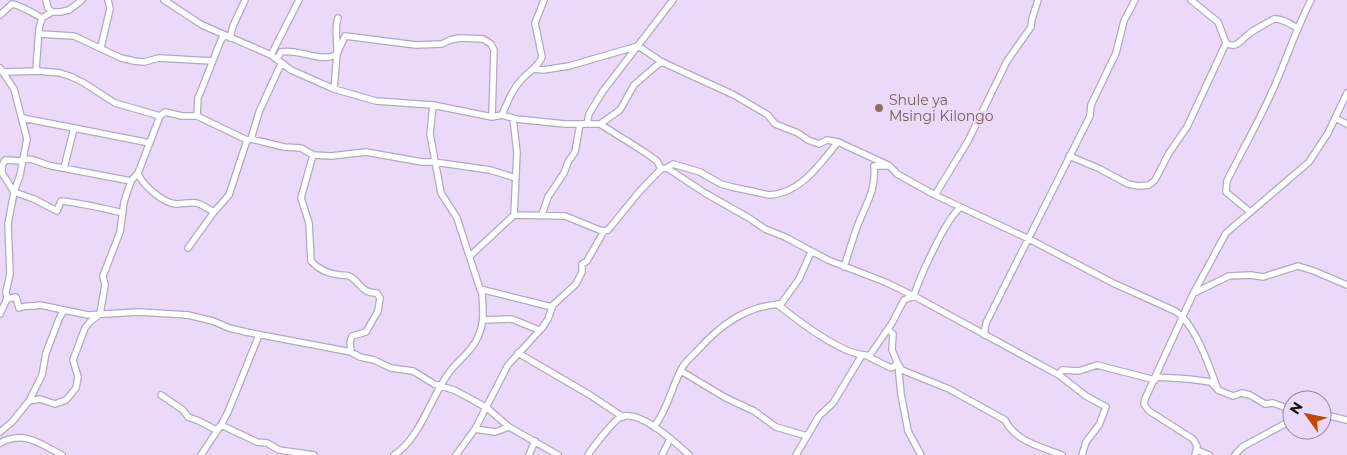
<svg xmlns="http://www.w3.org/2000/svg" width="1347" height="455" viewBox="0 0 1347 455" font-family="Montserrat,sans-serif">
<rect width="100%" height="100%" fill="#ead9f9"/>
<g fill="none" stroke-linecap="round" stroke-linejoin="round">
<g stroke="#b6a6c4" stroke-width="8">
<path id="street" d="M46,0L48,8L52,12
M82,0L69,10L60,12H52L42,18L39,29L36,69L39,71L60,73L72,77L84,83L115,103L160,116L165,112L182,116H197L247,140L251,139L284,147L301,148L313,155L331,156L366,152L422,162H434L490,170L516,178
M164,0L202,25L271,55L291,70L334,89L376,101L433,105L492,117L502,115L516,119L565,124H600L646,153L657,161L661,169L667,168L705,193L749,218L765,229L785,237L828,260L885,282L914,296L1059,375L1086,396L1106,407L1099,425L1086,442L1082,455
M0,15L12,4C23,6 32,13 42,18
M39,34L74,36L121,58L134,61L144,62L159,58L212,61
M230,38L233,26L245,0
M1226,43C1237,50 1241,39 1249,34C1252,31 1272,20 1274,19C1282,18 1290,24 1297,28
M101,47L110,9L108,0
M271,55L299,0
M277,59L281,52C299,48 322,64 337,54C338,42 334,29 338,18
M0,68L14,89L27,139L20,175L14,192L8,224L10,274L6,292L7,299
M534,69L543,70L569,66L638,46L662,62L734,95L768,115L775,124L798,133L808,140L819,144L827,140L838,142L890,166L897,174L935,195L1029,239L1113,283L1175,311C1195,323 1210,368 1218,390
M5,72L39,71
M334,89L337,54L345,36L416,45L442,44L450,40L460,38L483,39L491,44L494,50L492,117
M502,115C507,103 513,88 523,78C530,71 538,67 542,57L535,23L544,0
M197,116L198,98L201,91L219,45L222,38L226,36
M22,118L74,128
M1335,118L1347,124
M513,119L517,152L514,215
M587,124L589,114L603,91L673,0
M600,124L620,110L634,85L656,66L662,62
M251,139L259,112L280,66L284,64
M313,155L301,198L309,223L311,261C318,269 329,274 340,275C344,275 348,275 351,277C362,284 361,293 377,293L380,298L378,311L366,332L352,336L350,342L351,352
M1069,156L1098,168L1128,184L1138,186L1149,185L1155,180L1169,153L1187,127L1226,43L1218,22L1191,0
M23,160C34,157 40,164 52,166L131,181
M22,161L5,160L2,166V173L14,192L34,199L57,211L61,201C82,203 102,208 123,213
M64,168L74,128L150,143
M667,168L673,164L700,172L721,184L732,187L769,195C800,194 820,164 838,142
M138,173C142,185 163,203 176,204C183,204 190,202 196,203C202,204 208,209 214,212
M935,195L968,141L1007,61L1031,27L1032,19L1038,0
M1250,212L1226,192L1227,181C1241,152 1257,125 1270,96C1285,64 1295,31 1311,0
M542,214L548,197L564,173L568,162L575,152L580,124
M188,248L214,212L229,195L247,140
M470,256L514,215L565,216L602,231L608,230L639,192L661,169
M844,267C849,252 853,237 859,222C867,202 876,190 874,166H888
M480,289L552,307
M1194,293L1229,276L1251,275L1263,277L1298,266L1314,271L1347,285
M777,304C797,320 845,358 870,355L892,323L904,300L914,296C919,278 947,217 960,208
M0,314L7,299L16,297L19,308C26,305 32,307 40,305L88,315L139,312L188,315L213,321L229,328L246,332L351,352L360,357L374,360L391,368L413,371L434,384L454,390L471,399L487,408L509,427L558,455
M484,320L512,319L539,330
M888,329L893,334L892,350L898,364L901,394L908,431L921,455
M984,335L986,323L1090,116L1091,105L1116,53L1124,21L1135,0
M518,353L590,395L623,417
M867,356L891,368L898,364L902,370L949,389L1005,420C1015,441 1041,447 1062,455
M681,371L726,398L754,411L776,427L807,436
M1059,375L1062,370L1079,371L1097,365L1155,380
M1156,377L1189,379L1211,382L1218,390L1233,396L1242,393L1250,395L1265,404L1273,403L1292,410
M161,395L183,410L188,417L199,421L216,430L221,425L257,442L267,443L279,450L314,455
M29,401L42,375L46,353L59,319L64,310
M1322,414L1347,420
M654,427C668,409 671,388 682,368C685,362 692,356 697,351C720,325 746,306 781,304L799,279L811,252L813,253
M475,429L495,432L509,427
M0,432L12,422L29,401L40,399L55,404L66,400L76,388L78,377L73,360L85,328L90,322L100,314L105,285L103,276L120,232L124,202L131,181L138,173L160,116
M0,443C25,430 40,444 62,455
M1197,450L1209,455
M201,455L221,425L228,412L259,335
M394,455C421,438 431,395 451,370C460,359 472,351 478,337C485,321 483,310 482,293L480,289L457,218L441,193L430,134L433,105
M456,455L475,429L508,365L542,328L548,319L553,305L576,284L582,272V264L587,261L604,231
M529,455L535,441
M588,455C593,447 614,420 621,417C640,409 676,443 689,455
M662,455L670,439
M796,455L819,416L833,403L862,355
M1195,455L1197,446L1193,439L1149,411L1144,404L1145,399L1193,294L1226,233L1309,162L1328,133L1347,93
M1235,455L1242,447L1292,420"/>
</g>
<use href="#street" stroke="#fff" stroke-width="5.5"/>
</g>
<circle fill="#8d6e63" stroke="#ead9f9" stroke-width="2" cx="879" cy="108" r="5"/>
<g text-anchor="middle" stroke-width="5" stroke-linejoin="round" paint-order="stroke">
<g font-size="14" fill="#785e54" stroke="#ead9f9" text-anchor="start">
<text x="889" y="105">Shule ya<tspan x="889" dy="16">Msingi Kilongo</tspan></text>
</g>
</g>
<g transform="translate(1307 415) rotate(303)"><circle r="24" fill="#ead9f9" stroke="#93879e"/>
<path d="M0-4L9 19L0 12L-9 19Z" fill="#c94300"/>
<text y="-8" font-size="14" font-weight="bold" text-anchor="middle" fill="#110b15">N</text>
</g>
</svg>
